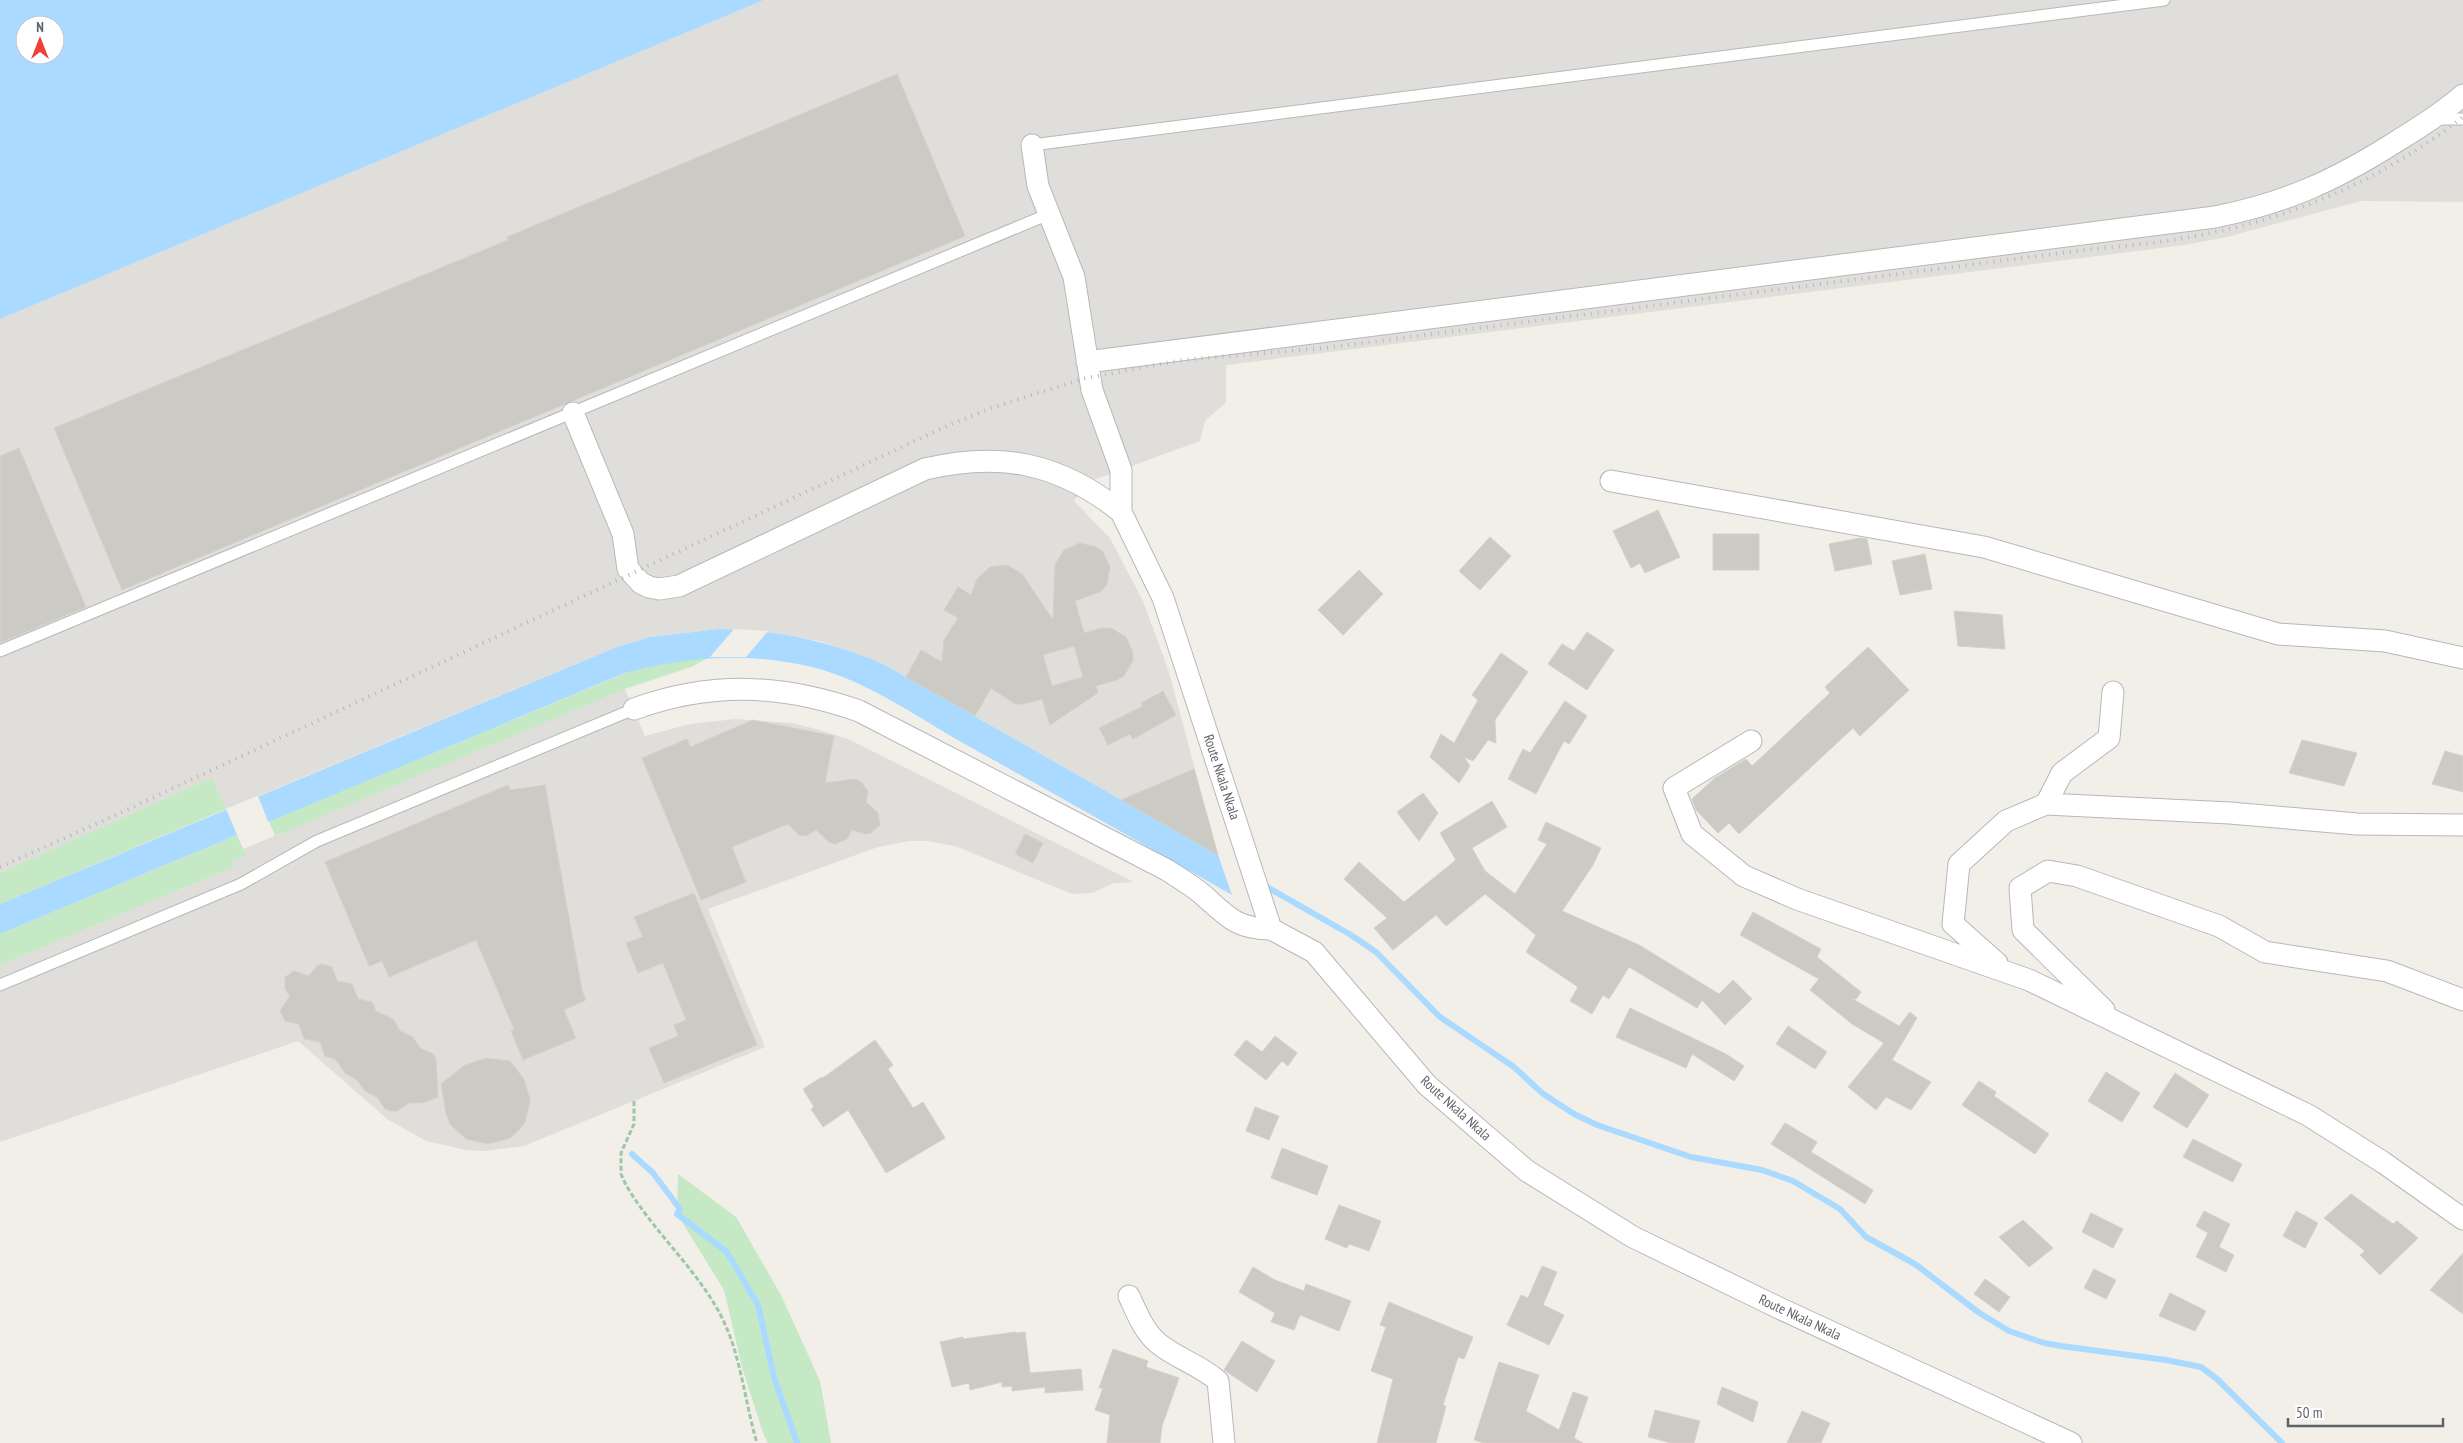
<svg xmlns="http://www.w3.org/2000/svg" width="2463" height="1443" viewBox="0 0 2463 1443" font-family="'PT Sans Narrow',sans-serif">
<rect width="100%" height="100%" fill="#f1efe8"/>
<path fill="#e0deda" d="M764,0H2463V202L2361,201L2227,237L2185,245L1226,365V402L1205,421L1200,441L1088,482L1074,501L1110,538L1143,601L1169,672L1218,855L883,664L820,641L750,630L719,629L650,637L617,647L226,809L212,779L0,873V319Z
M625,689L645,736L690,724L735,719L792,723L820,730L848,739L1134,882L1114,883L1092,893L1072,894L955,846L926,841H910L878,847L708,909L765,1047L524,1146L485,1151L466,1150L426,1141L387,1119L298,1041L0,1142V965L234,867L232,861L245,855L243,849Z"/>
<path fill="#c5e8c5" d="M710,657L691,667L625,689L275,836L269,821L626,673L656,664Z
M212,778L226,809L0,904V873Z
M237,835L246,855L232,861L234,867L0,965V934Z
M678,1174L736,1217L781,1295L820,1381L831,1443H768L763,1433L742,1367L724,1290L677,1214Z"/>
<path fill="#aadaff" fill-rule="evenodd" d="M0,0H764L0,319ZM25,25H55V55H25Z
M719,629C778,630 830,641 883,664L1218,855L1232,895C1143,844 1053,793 963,743C914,715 867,681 812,667C748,652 688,656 625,673L0,934V904L617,647L650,637Z"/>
<path fill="#f1efe8" d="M734,629L768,631L746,657H710Z
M258,796L269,824L238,837L226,809Z"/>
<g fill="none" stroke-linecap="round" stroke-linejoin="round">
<path stroke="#aadaff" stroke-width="6" d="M1267,887L1351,935L1376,952L1440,1017L1514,1067L1542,1093L1574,1114L1597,1125L1691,1157L1762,1170L1793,1181L1840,1209L1866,1237L1915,1264L1978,1312L2009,1331L2044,1343L2061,1346L2166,1360L2201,1367L2217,1379L2282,1443
M632,1154L653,1173L680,1209L677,1214L727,1252L758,1305L774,1377L797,1443"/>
</g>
<path fill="#cccac5" stroke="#d6d1c6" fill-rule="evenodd" d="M897,74L965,236L122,590L54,428L508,240L507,237Z
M19,448L86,607L0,643V456Z
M1658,510L1680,557L1645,573L1640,563L1631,568L1613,531Z
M1713,534H1759V570H1713Z
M1490,537L1511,556L1480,590L1459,571Z
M1860,538L1867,539L1872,564L1835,571L1829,544Z
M1080,543L1096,547L1103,552L1110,567L1107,584L1102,591L1075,601L1084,633L1102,628H1111L1126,637L1133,652V661L1124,676L1117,680L1096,686L1098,693L1050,725L1042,699L1024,704H1015L991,688L975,716L906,677L921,650L942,662L944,640L958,618L944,610L958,587L971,595L977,579L990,567L1007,565L1022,574L1053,620L1055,565L1064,550ZM1074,646L1083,677L1052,686L1043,655Z
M1925,554L1932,589L1900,595L1892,561Z
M1359,570L1383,594L1343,635L1318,610Z
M1954,611L2002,615L2005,649L1958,646Z
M1587,632L1614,650L1587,690L1548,664L1562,644L1574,651Z
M1868,647L1909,690L1860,736L1853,728L1739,834L1729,823L1718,833L1696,810L1692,799L1715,778L1746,759L1752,766L1830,693L1825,687Z
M1501,653L1528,672L1495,720L1496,743L1488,740L1473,761L1464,757L1470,766L1459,783L1430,757L1441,734L1454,743L1478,700L1472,695Z
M1163,691L1176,715L1133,739L1130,734L1108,745L1099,728L1143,706L1141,703Z
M1565,701L1587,716L1569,744L1564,741L1536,794L1508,779L1523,749L1530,753Z
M753,720L834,736L825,783L855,779L861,782L868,791L866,802L878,813L880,825L871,833L866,834L852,830L847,839L835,844L829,842L816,830L806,836L799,835L788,824L732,847L746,882L701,900L642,758L687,739L690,747Z
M2302,740L2357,753L2344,786L2289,773Z
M2445,751L2463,756V792L2432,784Z
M1194,769L1218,855L1121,800Z
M508,785L510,790L545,785L582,990L586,1000L564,1010L576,1038L523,1060L511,1031L514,1029L476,940L389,977L382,961L369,966L325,862Z
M1423,793L1438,813L1419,841L1397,812Z
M1492,801L1507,827L1472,848L1485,871L1515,894L1547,844L1538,840L1546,822L1601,848L1593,865L1562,911L1639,945L1719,994L1733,980L1752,999L1725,1025L1702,1000L1697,1008L1629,967L1609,999L1603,995L1592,1014L1570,1001L1578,987L1526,952L1536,935L1485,894L1446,926L1436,915L1393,950L1374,928L1387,918L1344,879L1359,862L1404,902L1456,860L1440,833Z
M1025,834L1043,843L1033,863L1015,854Z
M694,893L757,1045L664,1083L649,1048L678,1036L674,1025L686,1020L663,963L638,973L626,943L643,937L634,917Z
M1753,912L1821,949L1817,957L1861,992L1856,999L1851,998L1899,1026L1910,1012L1917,1018L1892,1060L1931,1082L1911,1110L1886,1097L1876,1110L1848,1087L1884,1043L1852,1024L1810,990L1819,979L1740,935Z
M322,964L332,967L337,981L352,984L358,999L372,1002L376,1011L393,1019L400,1031L413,1037L420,1048L433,1054L436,1060L438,1097L422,1103H409L397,1111H391L385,1109L377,1097L365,1091L357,1080L345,1073L335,1059L325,1056L320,1042L304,1039L299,1024L285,1021L280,1011L290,996L285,989V977L294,971L309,976L317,966Z
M1630,1008L1726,1054L1744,1066L1734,1081L1692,1054L1686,1068L1616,1037Z
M1788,1026L1827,1052L1815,1069L1776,1044Z
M1275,1036L1297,1053L1288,1066L1282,1061L1266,1080L1234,1055L1246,1040L1262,1052Z
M875,1040L893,1065L888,1069L913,1108L923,1102L945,1138L886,1173L848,1110L823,1127L811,1109L814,1107L803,1089L822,1077L823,1078Z
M486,1058L510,1061L524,1079L530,1100L525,1122L518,1131L510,1138L488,1144L466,1139L450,1124L446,1113L441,1084L465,1065Z
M2106,1072L2140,1093L2122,1122L2088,1101Z
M2175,1073L2209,1095L2187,1128L2153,1107Z
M1979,1081L1996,1092L1994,1096L2049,1134L2035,1154L1962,1105Z
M1255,1107L1279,1116L1269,1140L1246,1131Z
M1785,1123L1817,1142L1811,1152L1873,1190L1865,1204L1771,1144Z
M2193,1139L2242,1164L2233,1182L2183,1157Z
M1282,1148L1328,1166L1317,1195L1271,1178Z
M2351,1194L2393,1224L2397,1221L2418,1238L2380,1275L2360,1255L2365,1251L2324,1218Z
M1339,1205L1381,1221L1369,1251L1349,1244L1347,1248L1325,1239Z
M2204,1211L2230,1224L2219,1247L2234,1255L2226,1272L2196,1257L2208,1233L2196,1226Z
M2296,1211L2318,1223L2305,1248L2283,1236Z
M2091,1213L2123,1229L2113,1248L2082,1232Z
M2023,1220L2053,1248L2029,1267L1999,1237Z
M2463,1253V1314L2430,1290Z
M1542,1266L1557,1272L1543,1305L1564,1315L1549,1345L1507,1325L1521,1295L1528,1298Z
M1253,1267L1275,1280L1304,1291L1306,1284L1351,1301L1339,1331L1300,1315L1294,1330L1271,1322L1275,1313L1239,1292Z
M2094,1269L2116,1280L2106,1299L2084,1288Z
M1985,1279L2010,1297L1999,1312L1974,1294Z
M2170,1293L2206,1311L2195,1331L2159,1316Z
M1389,1302L1473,1337L1464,1359L1458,1357L1443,1405L1446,1406L1436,1443H1377L1393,1379L1371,1371L1386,1327L1380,1325Z
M1016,1332V1333L1025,1332L1030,1373L1081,1369L1083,1390L1045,1393V1387L1012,1391V1386L1002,1387V1382L970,1390L969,1383L952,1387L940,1342L963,1337V1339Z
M1242,1341L1275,1361L1257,1392L1224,1370Z
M1113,1349L1148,1361L1146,1367L1179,1378L1162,1426L1160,1443H1107L1110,1415L1095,1410L1103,1388H1099Z
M1499,1362L1539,1375L1526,1411L1559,1430L1573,1392L1588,1397L1574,1438L1583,1443H1484L1474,1440Z
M1722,1387L1758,1402L1753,1422L1717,1404Z
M1655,1410L1700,1421L1694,1443H1671L1648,1437Z
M1802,1411L1830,1423L1821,1443H1787Z"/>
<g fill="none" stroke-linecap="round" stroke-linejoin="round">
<g stroke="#b5b8bc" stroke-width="13">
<path id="lane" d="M2435,119H2463
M1032,145L2164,0
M0,651L1049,214
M0,985L241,884L317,841L634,709"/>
</g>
<g stroke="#b5b8bc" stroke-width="23">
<path id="street" d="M1087,362L2215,217C2285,203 2334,181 2394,143C2418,128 2441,114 2463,95
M573,413L623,534L628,569L641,583L649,587L659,589L679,586L925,469C1000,451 1060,463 1121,512V470L1092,390L1074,277L1038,186L1032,145
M1611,481L1984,547L2278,634L2385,641L2463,658
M1121,512L1163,598L1271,929L1314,952L1427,1085L1527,1171L1633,1237L1779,1308L2071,1443
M634,709C712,681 782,684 859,711L1167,870C1179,878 1191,885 1202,894C1227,916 1236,929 1271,929
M1751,741L1674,788L1692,834L1744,876L1797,899L2029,980L2308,1115L2384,1163L2463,1219
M2046,804L2062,773L2109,738L2113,692
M1997,963L1953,924L1959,864L2006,821L2046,804L2230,813L2357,824L2463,825
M2104,1010L2023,930L2020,888L2048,871L2077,876L2219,926L2265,952L2387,971L2463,1000
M1129,1296C1137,1313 1144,1332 1159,1344C1178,1359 1200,1365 1218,1381L1224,1443"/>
</g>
<path stroke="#9cc7a9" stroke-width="3" stroke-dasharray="5 2.5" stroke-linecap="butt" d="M634,1101V1124L621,1153V1174L625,1183C650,1228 694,1266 719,1312C741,1352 744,1400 757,1443"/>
<use href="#lane" stroke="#fff" stroke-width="11"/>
<use href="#street" stroke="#fff" stroke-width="21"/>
<path stroke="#b6b7b8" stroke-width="4" stroke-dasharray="1 6" stroke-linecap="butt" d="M0,867L118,814L947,426L991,408L1082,379L1182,360L1324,348L2100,248C2237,238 2353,202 2463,117"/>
</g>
<g text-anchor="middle" stroke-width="5" stroke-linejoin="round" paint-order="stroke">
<g font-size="14" fill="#5f6368" stroke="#fff">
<text transform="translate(1222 777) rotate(72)" y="5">Route Nkala Nkala</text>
<text transform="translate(1456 1108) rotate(42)" y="5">Route Nkala Nkala</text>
<text transform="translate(1800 1317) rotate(25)" y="5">Route Nkala Nkala</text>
</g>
</g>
<g transform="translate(40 40)"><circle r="24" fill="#ffffff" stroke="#bfc1c3"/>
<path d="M0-4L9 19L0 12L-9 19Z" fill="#ea4335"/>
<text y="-8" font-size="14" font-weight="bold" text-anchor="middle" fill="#5f6368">N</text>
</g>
<path d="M2288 1418v8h155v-8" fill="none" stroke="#5f6368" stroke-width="2.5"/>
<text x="2296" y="1418" font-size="15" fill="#5f6368" stroke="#ffffff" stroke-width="4" paint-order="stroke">50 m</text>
</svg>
